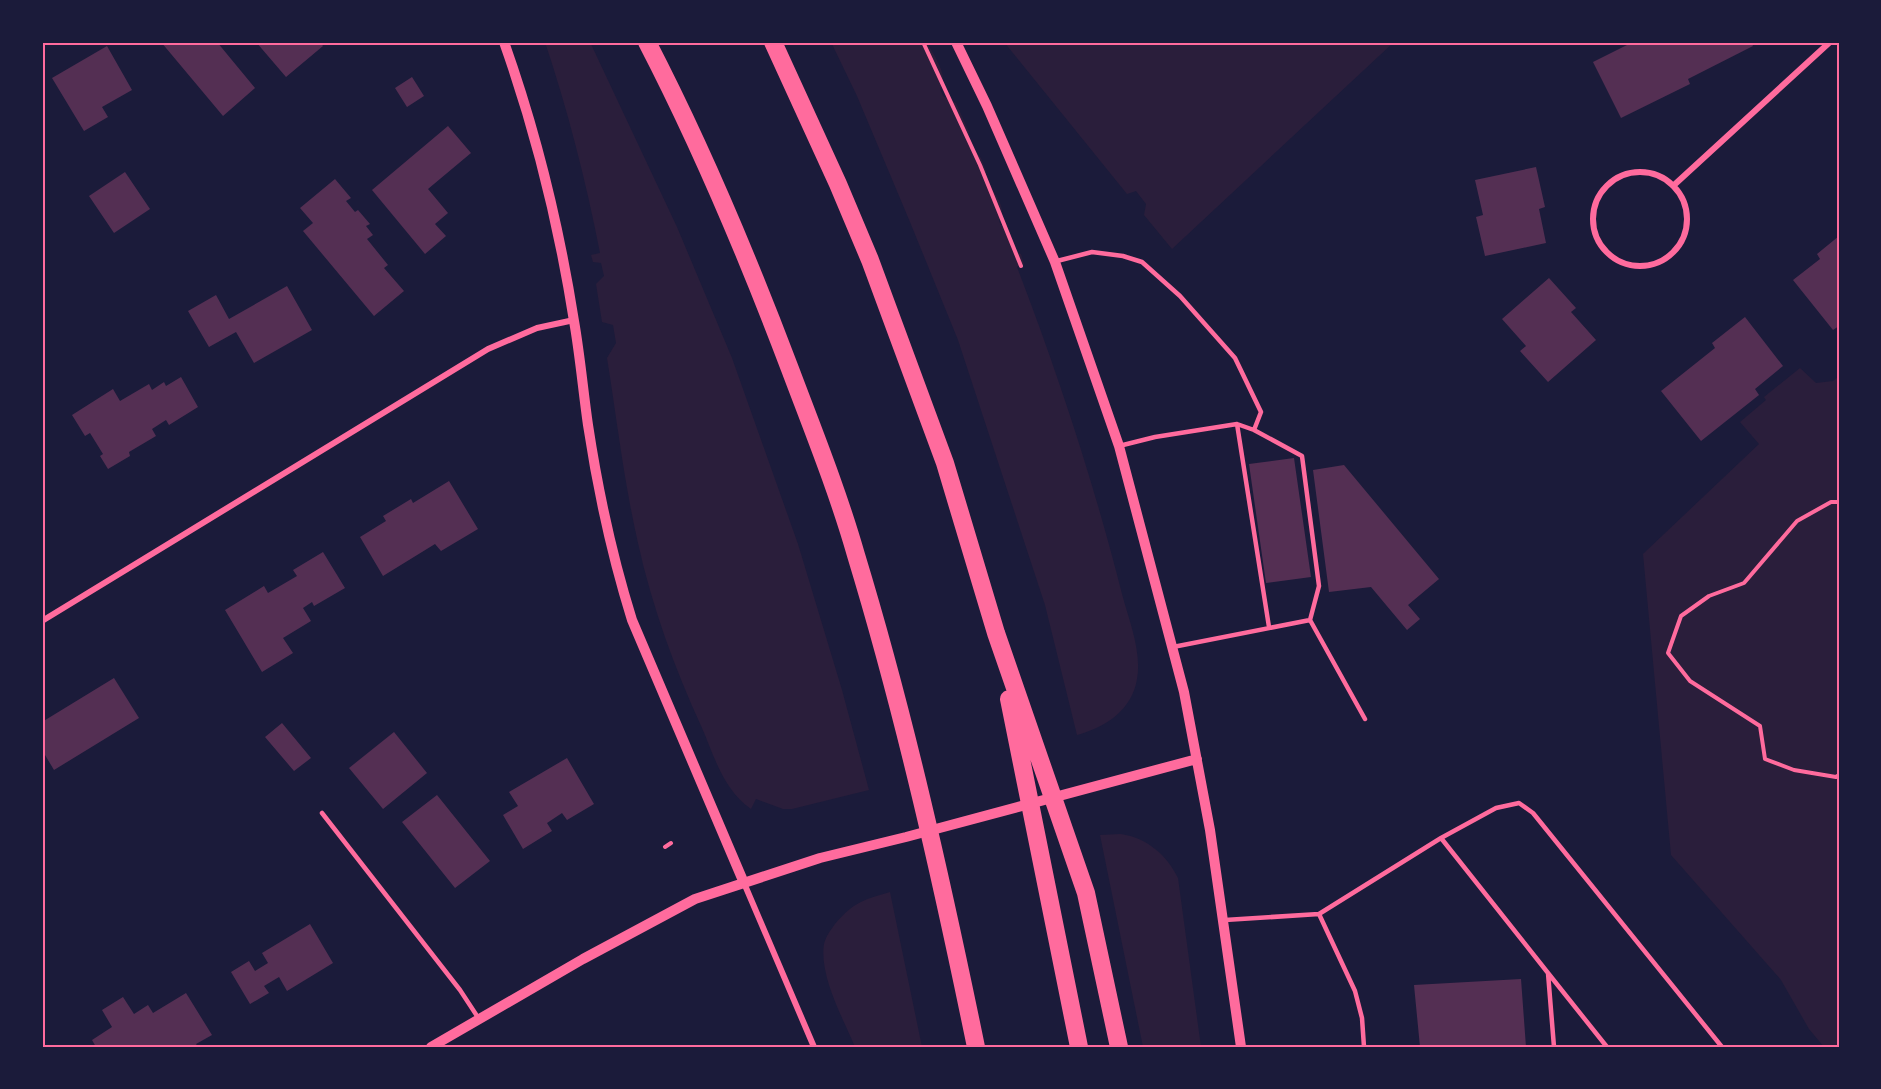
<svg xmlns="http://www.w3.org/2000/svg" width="1881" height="1089" viewBox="0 0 1881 1089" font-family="'Fira Sans Condensed',sans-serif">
<rect width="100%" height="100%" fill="#1b1b3a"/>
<path fill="#2a1e3b" d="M545,42H590L677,227L732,358L798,544L842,690L869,790L792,809H783L756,799L751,809C723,789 715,758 702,728C675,669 652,607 638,543C624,482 617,420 607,358L616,343L613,325L602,322L596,284L604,276L601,263L593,262L591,255L600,253C586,181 568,111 545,42Z
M831,42H927C933,55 950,76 940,89L943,96L956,103L969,132L967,142L981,158L986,171C984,187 1011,204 999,221L1001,225H1006L1009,232L1007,235L1014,251L1021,254L1024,264L1017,267C1058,374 1094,483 1122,594C1129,620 1142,652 1137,679C1132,710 1106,727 1077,735L1045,605L958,340L910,222L857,96Z
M1004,42H1394L1172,249L1144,215L1146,204L1136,191L1127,194Z
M1800,368L1816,383L1833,381L1839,376V1047H1824L1809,1029L1781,980L1671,855L1643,554L1759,444L1740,422L1766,400L1764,397Z
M1121,834C1147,838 1167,855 1178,878L1201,1047H1143L1100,835Z
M890,892L922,1047H855C843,1018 819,976 824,944C826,936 830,931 835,924C854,902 863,900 890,892Z"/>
<path fill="#542f53" d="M161,42H217L255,88L223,116Z
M256,42H320L323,46L286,77Z
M1633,42H1751L1753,46L1688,79L1690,84L1621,118L1593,62Z
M107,46L132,90L102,107L108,117L84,131L52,78Z
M412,77L424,96L407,107L395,88Z
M448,126L471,153L428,189L448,213L435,224L446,236L425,254L372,190Z
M1536,167L1545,207L1539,209L1546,243L1485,256L1476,217L1483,215L1475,180Z
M125,172L150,209L114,233L89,196Z
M335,179L351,198L346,201L355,212L358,210L370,224L366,226L373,235L367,239L388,265L384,268L404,291L374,316L303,231L313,223L300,208Z
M1839,236V326L1833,330L1793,280L1820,259L1817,254Z
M1549,278L1576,308L1571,312L1596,340L1548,382L1520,351L1526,346L1502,319Z
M287,286L312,330L254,363L236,332L209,347L188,311L216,295L229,319Z
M1745,317L1783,366L1755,389L1759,395L1701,441L1661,391L1715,348L1712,343Z
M181,377L198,407L169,425L166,420L152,429L156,436L129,452L130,456L108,469L100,456L103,454L90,433L85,436L72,415L113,389L120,401L149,384L152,390L164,382L166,386Z
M1294,458L1311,577L1266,583L1249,464Z
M1344,465L1439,579L1408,605L1420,619L1407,630L1371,587L1329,592L1313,470Z
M449,481L478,529L441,551L435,544L383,576L360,537L386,521L383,516L411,499L413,503Z
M323,552L345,588L314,606L312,602L303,608L311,621L283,638L293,653L262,672L225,610L264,586L268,593L297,576L293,570Z
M114,678L139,718L54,770L42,750V722Z
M282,723L311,758L294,771L265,737Z
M394,732L427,773L383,809L349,768Z
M567,758L594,804L567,820L562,813L547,823L552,831L523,849L503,815L518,806L509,792Z
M437,795L490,861L455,888L402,822Z
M310,924L333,963L287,991L279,977L264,986L269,993L250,1004L231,972L249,961L255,971L268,963L262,953Z
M1521,979L1526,1047H1420L1414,985Z
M186,993L212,1035L196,1044L198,1047H96L92,1040L112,1027L102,1010L123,997L134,1014L148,1005L153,1013Z"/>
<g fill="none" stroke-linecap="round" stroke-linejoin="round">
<path stroke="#ff6b9d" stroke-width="4" d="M923,42L980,165L1021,266
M1839,502H1831L1797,521L1744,583L1709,596L1681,616L1668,653L1690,681L1760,726L1765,759L1794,770L1836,777L1839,775
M665,847L671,843"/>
<path stroke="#ff6b9d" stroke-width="4.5" d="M1057,261L1092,252L1123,256L1142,262L1180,296L1235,358L1261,412L1254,430L1237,424L1155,437L1119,446
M1237,424L1269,627
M1254,430L1302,456L1319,586L1310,620
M1173,647L1310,620L1365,719
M322,813L460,990L479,1019
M1441,838L1548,973L1554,1047
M1319,914L1355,991L1362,1018L1364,1047
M1225,920L1319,914L1441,838L1496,808L1519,803L1533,813L1722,1047
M1548,973L1607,1047"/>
<path stroke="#ff6b9d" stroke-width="6" d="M1593 219a47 47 0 1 1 94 0a47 47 0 1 1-94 0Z
M1673,186L1830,42
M42,621L488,349L537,328L574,320
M744,883L814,1047"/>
<path stroke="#ff6b9d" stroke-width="10" d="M504,42C536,132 559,226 574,321C580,355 583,390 588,425C598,491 612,556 632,620L744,883
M956,42L987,106L1055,262L1119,446L1184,692L1210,830L1241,1047
M431,1047L583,959L695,899L820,858L906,837L1197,759"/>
<path stroke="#ff6b9d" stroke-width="18" d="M647,42C702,148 748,258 790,369C813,430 838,492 856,555C905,716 942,882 976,1047
M773,42L838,184L870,260L945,463L996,633L1086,893L1119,1047
M1009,699L1079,1047"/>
</g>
<rect width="1881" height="1089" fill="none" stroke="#1b1b3a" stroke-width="87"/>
<rect x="44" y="44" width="1794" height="1002" fill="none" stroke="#ff6b9d" stroke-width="2"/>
</svg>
